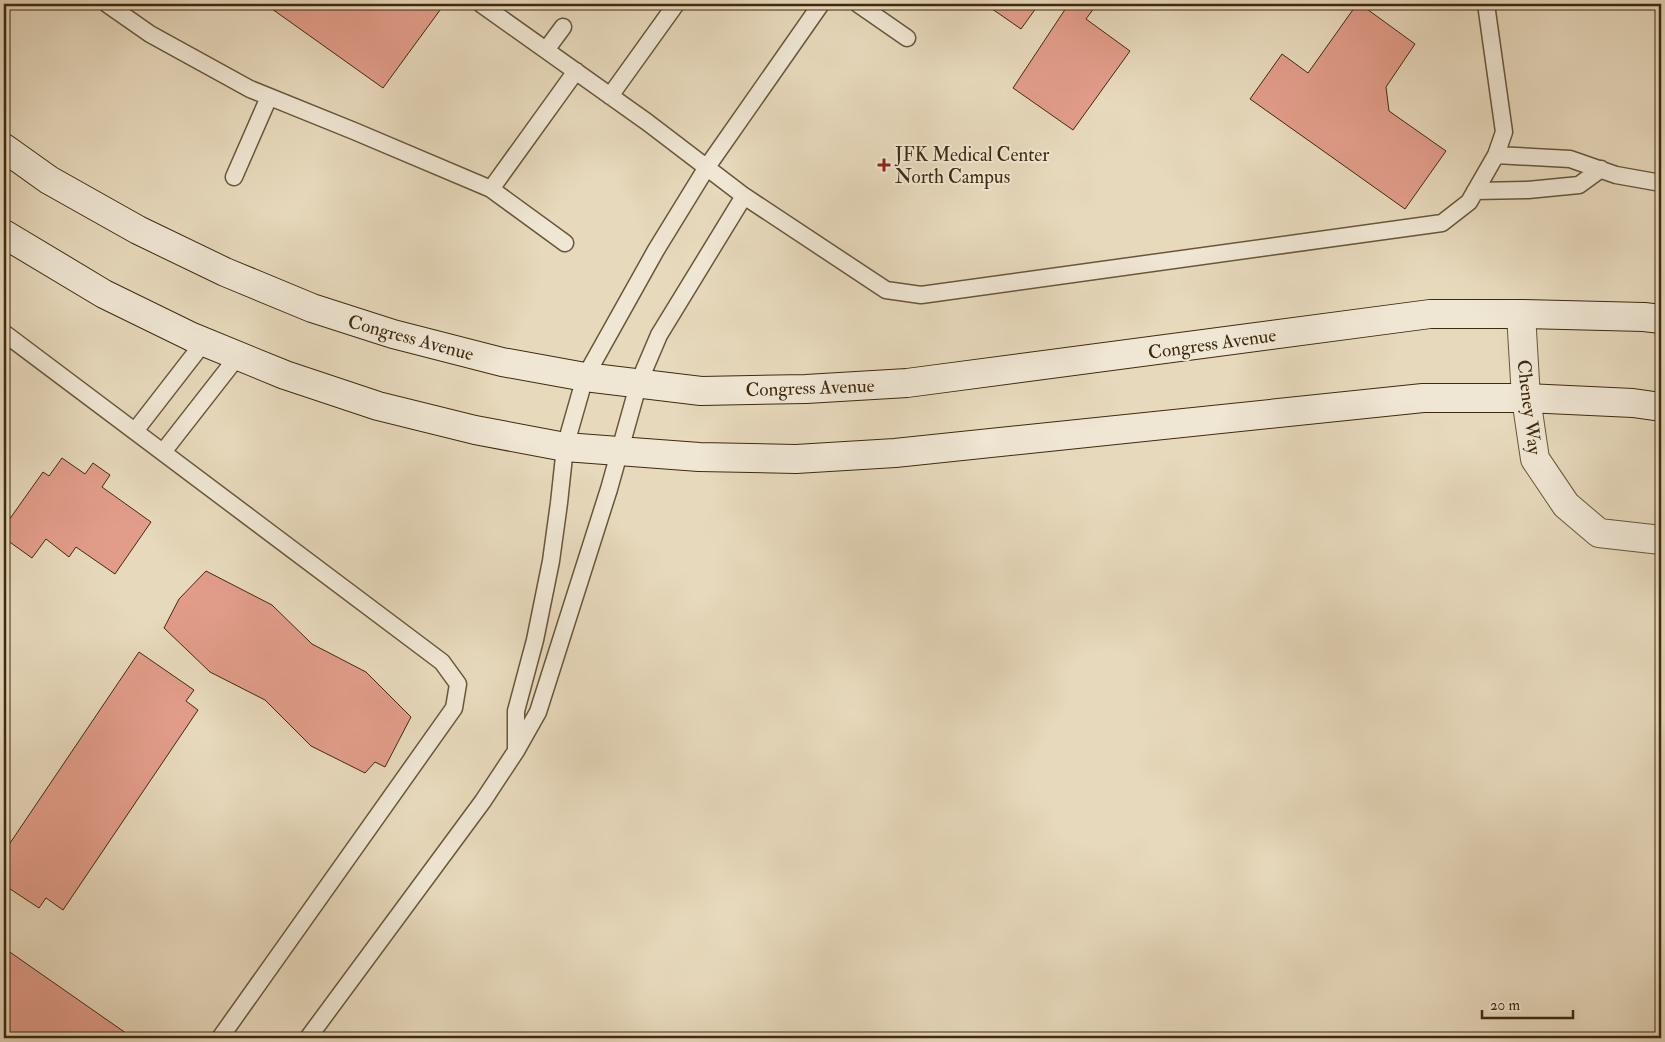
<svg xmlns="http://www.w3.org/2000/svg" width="1665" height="1042" viewBox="0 0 1665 1042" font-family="'IM FELL Double Pica',serif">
<rect width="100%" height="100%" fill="#e7d9bc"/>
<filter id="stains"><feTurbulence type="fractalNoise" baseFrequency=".004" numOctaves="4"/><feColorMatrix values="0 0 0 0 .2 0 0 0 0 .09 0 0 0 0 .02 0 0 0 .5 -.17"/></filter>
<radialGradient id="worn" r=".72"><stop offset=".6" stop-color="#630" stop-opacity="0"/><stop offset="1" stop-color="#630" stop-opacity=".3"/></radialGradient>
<path fill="#e29d8a" stroke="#3f2a0e" d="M265,4H439L443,6L383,88Z
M985,4H1039L1021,29Z
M1060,4H1097L1086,19L1130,51L1073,130L1013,88L1066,8Z
M1357,4H1360L1415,44L1386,87L1389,111L1446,151L1405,209L1250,99L1282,54L1308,73Z
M62,458L85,474L93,463L110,475L102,487L151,522L115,574L76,547L69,557L46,539L32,558L4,538V527L43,472L49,476Z
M206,571L272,605L312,644L366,672L411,717L385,767L375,762L365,773L311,746L265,700L210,672L164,628L179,599Z
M139,652L194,690L186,701L198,710L63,910L46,898L39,908L4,885V852Z
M4,948L133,1038H4Z"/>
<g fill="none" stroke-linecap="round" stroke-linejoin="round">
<g stroke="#69563a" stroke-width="19">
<path id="lane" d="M107,4L150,34L250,89L354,131L491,189L565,243
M481,4L647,122L744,196L886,290L921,295L1442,223L1469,202L1496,155L1504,132L1486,4
M858,4L907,38
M546,50L563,27
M610,96L676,4
M1496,155L1570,159L1616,175L1661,183
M234,177L269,97
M491,189L576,71
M1475,191L1528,190L1579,185L1601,169
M4,333L442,662L458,684L454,708L220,1038
M135,431L204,342
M163,452L238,356
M516,749V711L535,640L551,561L559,503L565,447L585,377L656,250L707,167L821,4
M308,1038L483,801L516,751L538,712L609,489L639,382L659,335L744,196"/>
</g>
<g stroke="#69563a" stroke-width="30">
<path id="street" d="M1521,314L1526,398L1535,459L1566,505L1599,533L1661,540"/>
</g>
<g stroke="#3f2a0e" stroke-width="30">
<path id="secondary" d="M4,148L49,180L138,230L225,272L312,308L393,334L502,362L585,377L701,391L806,389L907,383L1430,314H1521L1644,317L1661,319
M4,234L104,294L192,337L285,375L378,406L475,430L565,447L699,457L796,459L895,453L1423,398H1526L1633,403L1661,407"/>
</g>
<use href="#lane" stroke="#efe6d3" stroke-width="16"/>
<use href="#street" stroke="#efe6d3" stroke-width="28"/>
<use href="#secondary" stroke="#efe6d3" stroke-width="28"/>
</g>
<path fill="#8f2418" stroke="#efe6d3" stroke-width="2" d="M881.5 157.5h5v5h5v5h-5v5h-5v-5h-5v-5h5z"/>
<g text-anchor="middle" stroke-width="4" stroke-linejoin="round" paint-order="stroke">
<g font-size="19" fill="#3f2a0e" stroke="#efe6d3" text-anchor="start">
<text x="895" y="161">JFK Medical Center<tspan x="895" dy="22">North Campus</tspan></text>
</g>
<g font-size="19" fill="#3f2a0e" stroke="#efe6d3">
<text transform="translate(411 337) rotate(15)" y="7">Congress Avenue</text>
<text transform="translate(1212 343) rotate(-8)" y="7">Congress Avenue</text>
<text transform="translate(810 387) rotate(-2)" y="7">Congress Avenue</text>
<text transform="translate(1530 407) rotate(83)" y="7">Cheney Way</text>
</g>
</g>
<rect width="1665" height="1042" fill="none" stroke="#e7d9bc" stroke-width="20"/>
<rect x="5" y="5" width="1655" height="1032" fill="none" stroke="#3f2a0e" stroke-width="2.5"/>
<rect x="10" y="10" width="1645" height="1022" fill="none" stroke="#3f2a0e"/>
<path d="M1482 1010v8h91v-8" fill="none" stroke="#3f2a0e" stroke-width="2.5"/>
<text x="1490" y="1010" font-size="15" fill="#3f2a0e" stroke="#efe6d3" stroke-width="4" paint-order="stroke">20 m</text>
<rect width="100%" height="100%" filter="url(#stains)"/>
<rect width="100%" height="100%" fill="url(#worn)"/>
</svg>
